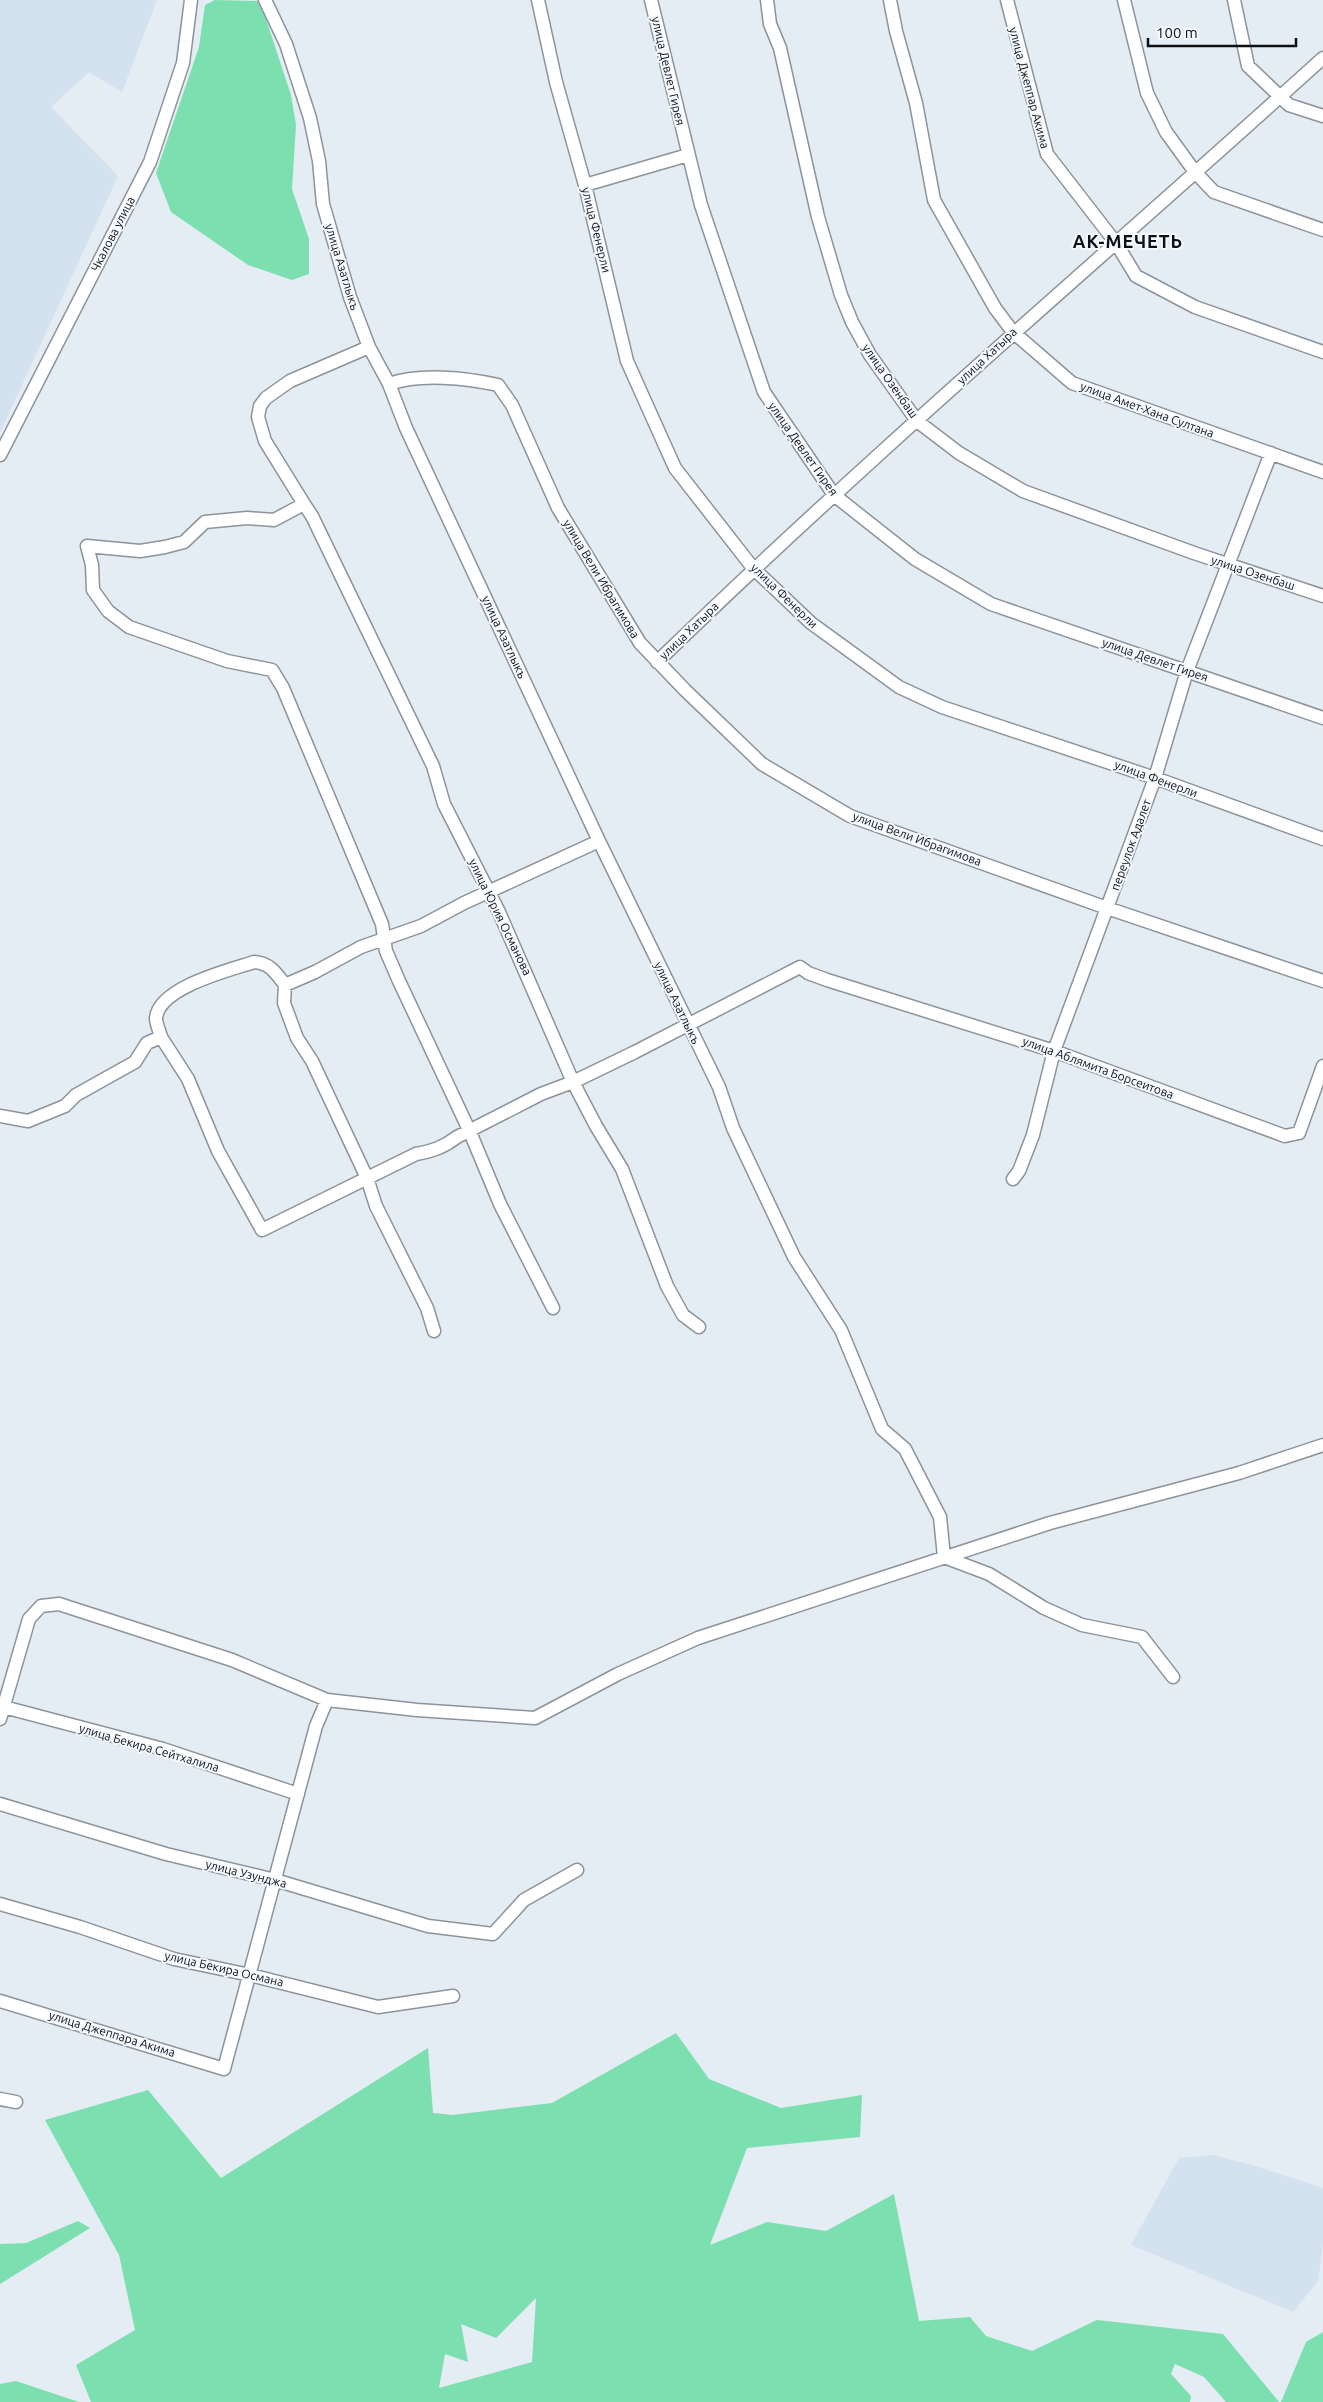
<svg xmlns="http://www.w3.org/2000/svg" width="1323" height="2402" viewBox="0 0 1323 2402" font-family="Ubuntu,sans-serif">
<rect width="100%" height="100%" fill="#e4ecf4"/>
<path fill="#d4e1ef" d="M0,0H157L122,92L89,72L51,107L118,176L0,433Z
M1213,2155L1255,2166L1323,2188V2245L1318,2281L1293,2312L1131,2245L1179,2158Z"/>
<path fill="#7cdfb0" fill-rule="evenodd" d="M215,0L260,1L291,95L296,125L292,189L309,239V274L292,280L248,265L171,212L156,173L199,47L205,5Z
M676,2033L709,2079L781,2108L862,2095L860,2137L747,2148L710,2245L767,2222L826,2231L894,2194L919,2321L970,2317L986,2336L1032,2351L1097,2320L1223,2334L1279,2402H1226L1204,2377L1175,2364L1171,2374L1191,2396L1190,2402H91L76,2365L135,2330L119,2255L45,2120L148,2090L221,2178L428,2048L433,2113L453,2115L552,2103ZM536,2298L532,2362L439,2388L445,2354L468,2362L461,2324L496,2338Z
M78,2221L90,2228L0,2284V2244L26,2243Z
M1323,2332V2402H1281L1306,2342Z
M16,2381L79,2402H0V2384Z"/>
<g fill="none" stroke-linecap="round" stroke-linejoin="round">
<g stroke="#8c939b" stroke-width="15">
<path id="minor" d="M265,0L286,44L310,118L319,161L323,204L350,297L369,347L389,384L406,428L599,841L719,1087L733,1128L794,1257L841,1330L882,1429L905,1449L940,1517L944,1557L989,1574L1044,1608L1082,1625L1142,1637L1173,1677
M538,0L556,82L585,185L627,361L675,468L753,568L811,623L899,687L942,707L1155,778L1323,839
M651,0L701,205L764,392L834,495L915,559L991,604L1323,718
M767,0L770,24L780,48L818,217L841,295L852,322L870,355L917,421L959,453L1023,491L1194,553L1323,596
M890,0L896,31L916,103L934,200L995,308L1013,332L1072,383L1323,472
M1007,0L1047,154L1116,243L1136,276L1195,307L1323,352
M1124,0L1147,93L1166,132L1195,172L1214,192L1323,230
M1234,0L1248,66L1289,105L1323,116
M585,185L688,155
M389,384C420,373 466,378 498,385L512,405L558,508L640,643L685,690L762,764L850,816L1107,908L1323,981
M0,455L150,162L183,63L191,0
M304,504L265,441L258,417L260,406L266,398L290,381L369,347
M657,662C872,453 1101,259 1323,58
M285,985L284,1003L297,1038L312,1061L367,1178L376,1206L427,1308L434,1331
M161,1037C160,1032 156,1024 156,1018C159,987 230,970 254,962C270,963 276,973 285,985L315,972L361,947L421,926L464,903L599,841
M0,1116L28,1121L65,1106L76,1095L135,1062L147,1043L161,1037L188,1079L218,1151L262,1230L416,1154C433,1151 444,1147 457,1137L541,1094L573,1082L635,1052L800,967L808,973L827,980L1054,1051L1285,1136L1299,1133L1323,1066
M1013,1179L1019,1171L1033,1135L1054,1051L1155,778L1187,671L1271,453
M553,1308L500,1204L470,1132L399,981L386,951L382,924L283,688L272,670L227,661L129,627L108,611L93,590L92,565L87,546L140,551L165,547L184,542L205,522L247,518L274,520L304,504L312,516L433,766L444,804L499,912L573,1082L596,1126L622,1169L667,1286L683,1315L699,1327
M0,1706L163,1749L298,1794
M0,1719L29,1619L41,1606L59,1604L232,1660L327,1700L417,1710L535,1718L618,1674L698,1638L1050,1523L1239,1473L1323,1445
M0,1804L166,1854L275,1880L428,1926L493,1934L524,1900L577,1870
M0,1904L80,1927L174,1959L250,1975L378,2007L453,1996
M0,2001L224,2069L316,1726L327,1700
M0,2099L16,2102"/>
</g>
<use href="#minor" stroke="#fff" stroke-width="12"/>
</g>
<g text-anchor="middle" stroke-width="4" stroke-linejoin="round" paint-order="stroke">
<g font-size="12" fill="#0d1013" stroke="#f4f9fe">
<text transform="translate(668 71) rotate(77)" y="4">улица Девлет Гирея</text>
<text transform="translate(1029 88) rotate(75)" y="4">улица Джеппар Акима</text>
<text transform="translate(596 230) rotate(76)" y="4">улица Фенерли</text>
<text transform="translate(113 234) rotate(-63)" y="4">Чкалова улица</text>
<text transform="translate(342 267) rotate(73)" y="4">улица Азатлыкъ</text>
<text transform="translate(987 356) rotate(-43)" y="4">улица Хатыра</text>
<text transform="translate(890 381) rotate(55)" y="4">улица Озенбаш</text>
<text transform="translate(1147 410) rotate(20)" y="4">улица Амет-Хана Султана</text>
<text transform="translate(803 449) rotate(55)" y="4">улица Девлет Гирея</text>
<text transform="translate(1253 573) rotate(18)" y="4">улица Озенбаш</text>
<text transform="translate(601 579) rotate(59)" y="4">улица Вели Ибрагимова</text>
<text transform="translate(784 596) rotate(44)" y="4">улица Фенерли</text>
<text transform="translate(689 631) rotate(-44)" y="4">улица Хатыра</text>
<text transform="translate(504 637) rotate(65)" y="4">улица Азатлыкъ</text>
<text transform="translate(1155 660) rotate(19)" y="4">улица Девлет Гирея</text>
<text transform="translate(1156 779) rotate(20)" y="4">улица Фенерли</text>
<text transform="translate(917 839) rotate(20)" y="4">улица Вели Ибрагимова</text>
<text transform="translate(1131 845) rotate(-70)" y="4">переулок Адалет</text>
<text transform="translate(500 917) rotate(64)" y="4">улица Юрия Османова</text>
<text transform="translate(677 1003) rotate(64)" y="4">улица Азатлыкъ</text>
<text transform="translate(1098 1068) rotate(20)" y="4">улица Аблямита Борсеитова</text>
<text transform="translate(149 1748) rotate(16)" y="4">улица Бекира Сейтхалила</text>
<text transform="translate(246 1874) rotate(14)" y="4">улица Узунджа</text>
<text transform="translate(224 1969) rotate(13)" y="4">улица Бекира Османа</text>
<text transform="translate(112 2034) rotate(17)" y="4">улица Джеппара Акима</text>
</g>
<g font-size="18" font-weight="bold" letter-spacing="1" fill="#0d1013" stroke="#f4f9fe">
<text x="1128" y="248">АК-МЕЧЕТЬ</text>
</g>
</g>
<path d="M1148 38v8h148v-8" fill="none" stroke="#0d1013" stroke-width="2.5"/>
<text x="1156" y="38" font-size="15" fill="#0d1013" stroke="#f4f9fe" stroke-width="4" paint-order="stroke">100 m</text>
</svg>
